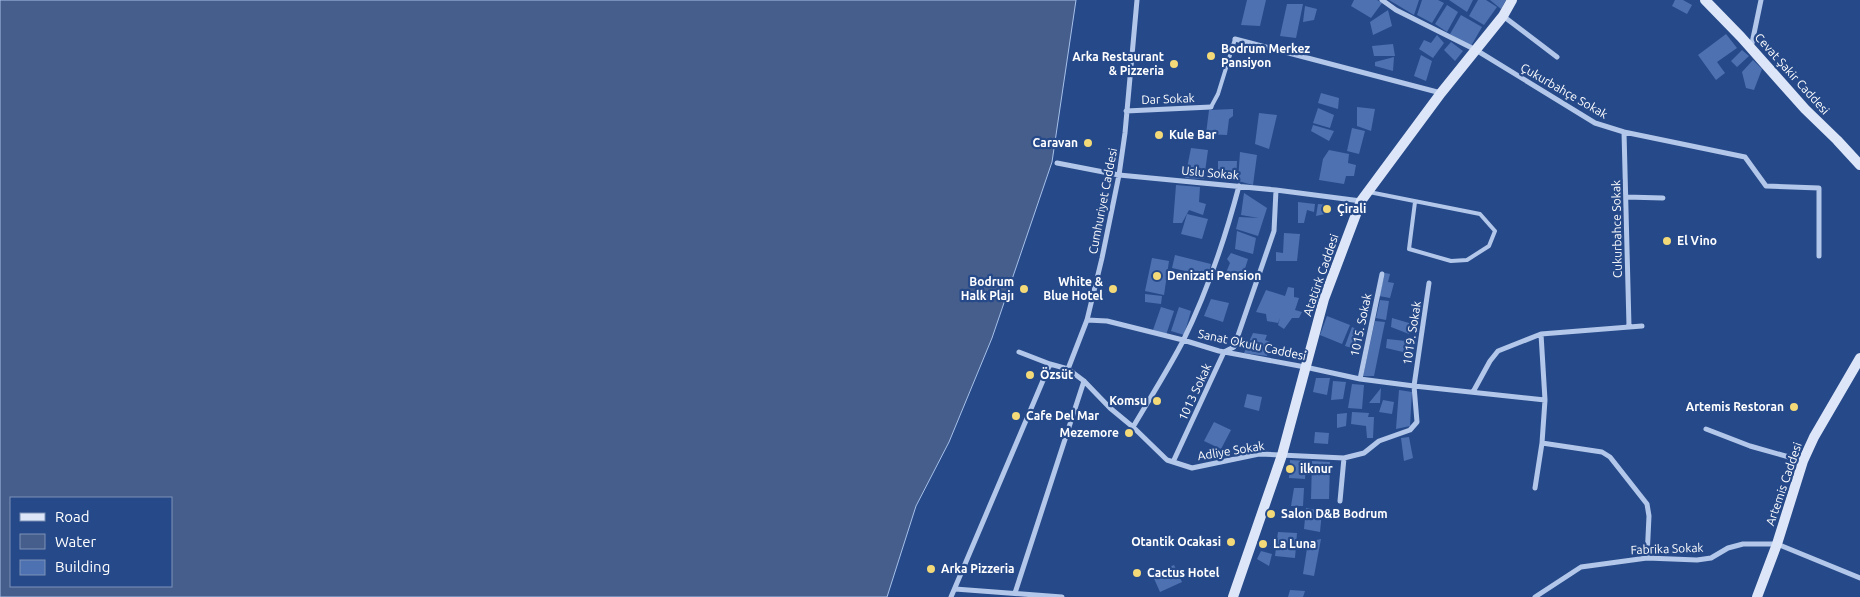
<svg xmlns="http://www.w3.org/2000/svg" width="1860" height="597" viewBox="0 0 1860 597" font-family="Ubuntu,sans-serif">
<rect width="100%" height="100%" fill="#264989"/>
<path fill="#455e8c" stroke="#a7c1ea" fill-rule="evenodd" d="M0,0H1076L1052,162L992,338L949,442L916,506L887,597H0ZM11,498H171V586H11Z"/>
<path fill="#4e72b1" d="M1247,0H1266L1260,26L1241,25Z
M1354,0H1377L1382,3L1371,18L1351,6Z
M1389,0H1419L1414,15Z
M1422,0H1438L1444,3L1432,23L1417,15Z
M1449,0H1473L1467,12Z
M1478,0H1486L1497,7L1484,25L1469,16Z
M1490,0H1506L1501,9Z
M1675,0H1683L1692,5L1687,14L1672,6Z
M1287,4H1303L1296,38L1280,36Z
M1447,5L1458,12L1447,32L1435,24Z
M1305,6L1317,9L1314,20L1303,22Z
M1388,10L1392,26L1373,35L1370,22Z
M1461,15L1482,27L1471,46L1450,34Z
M1726,34L1737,48L1717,62L1725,73L1716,80L1698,55Z
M1437,35L1444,43L1433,58L1419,49L1424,40L1431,43Z
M1451,42L1463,51L1455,61L1444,50Z
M1393,44L1395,56H1374L1372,46Z
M1742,50L1749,56L1737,67L1731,61Z
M1421,55L1432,61L1426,81L1414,76Z
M1394,57L1393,71L1375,66V62Z
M1753,60L1762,69L1754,90L1746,88L1742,72Z
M1321,93L1339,98L1338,109L1318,103Z
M1357,107L1375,109L1371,131L1357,126Z
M1318,108L1334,115L1330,128L1313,123Z
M1233,109V116L1229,119L1227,135L1206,134L1209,110Z
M1259,113L1277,115L1269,149L1255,144Z
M1313,125L1334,131L1329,141L1311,131Z
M1352,128L1365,131L1359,154L1347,151Z
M1191,148L1208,150L1204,179L1185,178Z
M1329,150L1349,154L1348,163L1356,165L1354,176H1346L1344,184L1319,180L1323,159Z
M1240,152L1257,155L1253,185L1238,181Z
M1218,161H1237L1236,180L1231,181L1218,172Z
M1176,185L1200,187L1199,202L1206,204L1203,215L1189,210L1182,223H1173Z
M1244,193L1267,208L1258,236L1236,229L1239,217L1259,218L1241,215Z
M1298,202L1315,204L1314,212L1307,210L1304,223H1298Z
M1318,204L1330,205L1329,213L1316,216Z
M1187,214L1208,219L1202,239L1181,234Z
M1237,231L1256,238L1253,254L1235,249Z
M1284,233L1300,234L1297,261H1276V252L1283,253Z
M1231,253L1248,259L1242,278L1225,275L1230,263L1227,259Z
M1175,255L1211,264L1208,276L1172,268Z
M1152,258L1169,261L1164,295L1145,291Z
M1385,273L1390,274L1388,282L1394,283L1390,298L1379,296Z
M1288,287L1294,288V297L1299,298L1295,310L1302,312L1299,318H1292L1284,329L1278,325L1280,318L1278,323L1267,321L1266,314L1256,312L1266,290L1285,296Z
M1145,294L1162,296L1161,304L1145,302Z
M1211,299L1229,303L1223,322L1204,316Z
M1380,300L1389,301L1386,320L1376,318Z
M1161,307L1174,311L1166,335L1153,330Z
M1179,307L1191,311L1184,335L1171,331Z
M1327,316L1350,325L1342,344L1320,335Z
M1392,318L1409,323V334L1391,327Z
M1375,321L1385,322L1374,376H1363Z
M1352,327L1362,332L1359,350L1345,346Z
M1253,333L1267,335L1265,340L1270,342L1267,356L1244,353Z
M1387,339L1406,341L1403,352L1386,348Z
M1316,378H1330L1327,395L1313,392Z
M1333,381L1346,382L1343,399L1331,400Z
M1352,384L1364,385L1362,409L1348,408Z
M1381,388L1380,403H1369Z
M1399,390L1412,392L1410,426L1396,429Z
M1247,394L1262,397L1259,411L1244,407Z
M1383,400L1394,402L1392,414L1379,412Z
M1352,412L1369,413L1368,417H1374L1373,438H1367L1366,426L1351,424Z
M1347,413L1346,426L1337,428V414Z
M1214,422L1231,430L1221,449L1204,441Z
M1315,432L1329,433L1328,444L1314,443Z
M1409,437L1413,458L1404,461L1401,438Z
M1290,460L1306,461L1305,479L1289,478Z
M1312,461L1330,462L1329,499H1311Z
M1294,488H1304L1303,506H1291Z
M1306,508L1322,511L1320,532L1304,529Z
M1278,532L1297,533L1295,558L1275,556Z
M1321,539L1314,576L1303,574L1308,542Z
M1261,551L1272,554L1269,566L1257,559Z
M1174,565L1182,582L1160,592L1152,574Z
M1290,590L1305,591L1303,597H1288Z"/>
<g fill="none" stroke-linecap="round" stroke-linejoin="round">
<path stroke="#b2c7e9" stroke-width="4" d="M1211,107L1218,94L1235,39
M1369,192L1480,214L1495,231L1489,246L1467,260L1451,261L1409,249L1415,202"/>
<path stroke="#b2c7e9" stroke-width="5" d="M1382,0L1396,10L1476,50L1595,123L1624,132L1745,157L1766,186L1819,188V256
M1503,16L1557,57
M1235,39L1441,93
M1751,48L1761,0
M1126,111L1211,107
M1624,132L1629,326
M1057,163L1119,175L1276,190L1361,201
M1626,197L1663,198
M1087,320L1107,321L1183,340L1219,351L1305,367L1360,379L1414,386L1429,283
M1019,352L1050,364
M1068,369L1084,381L1110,408L1133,427L1167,460L1192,468L1259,454L1344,458L1364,453L1379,441L1410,430L1417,422L1414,386L1545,400
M1360,379L1382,274
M1473,392L1490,361L1498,351L1541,334L1642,326
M1133,427C1150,398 1168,370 1183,341C1207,292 1225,239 1239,186
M1706,429L1750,446L1803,461
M1542,443L1602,452L1610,457L1647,504L1649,516L1647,558
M1173,462L1224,352L1234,347L1274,231L1276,190
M1535,488L1542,443L1545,400L1541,334
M1340,501L1344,458
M955,589L1062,597
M1015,593L1084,381
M951,597L1050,364L1068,369L1087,320L1102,258L1119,175L1125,133L1137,0
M1535,597L1581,567L1647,558L1697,560L1711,558L1728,548L1743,544H1777L1860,578"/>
<path stroke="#dde6f8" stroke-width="10" d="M1705,0L1741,37L1805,109L1837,140L1860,165
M1233,597L1282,455L1324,299L1361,201L1441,93L1503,16L1512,0
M1757,597L1777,544L1803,461L1814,437L1860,358"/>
</g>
<g fill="#f3d977" stroke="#264989" stroke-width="2">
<circle cx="1211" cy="56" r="5"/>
<circle cx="1174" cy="64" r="5"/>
<circle cx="1159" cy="135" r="5"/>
<circle cx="1088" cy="143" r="5"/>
<circle cx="1327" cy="209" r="5"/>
<circle cx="1667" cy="241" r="5"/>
<circle cx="1157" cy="276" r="5"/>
<circle cx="1024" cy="289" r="5"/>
<circle cx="1113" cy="289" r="5"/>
<circle cx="1030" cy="375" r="5"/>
<circle cx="1157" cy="401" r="5"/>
<circle cx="1794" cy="407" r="5"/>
<circle cx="1016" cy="416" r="5"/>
<circle cx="1129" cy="433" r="5"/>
<circle cx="1290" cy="469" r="5"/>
<circle cx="1271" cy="514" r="5"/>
<circle cx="1231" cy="542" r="5"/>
<circle cx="1263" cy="544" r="5"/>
<circle cx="931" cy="569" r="5"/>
<circle cx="1137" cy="573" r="5"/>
</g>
<g text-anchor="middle" stroke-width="4.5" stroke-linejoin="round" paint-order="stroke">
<g font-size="12" font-weight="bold" fill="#fff" stroke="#264989" text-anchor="start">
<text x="1221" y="53">Bodrum Merkez<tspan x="1221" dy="14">Pansiyon</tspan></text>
<text x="1164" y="61" text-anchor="end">Arka Restaurant<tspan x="1164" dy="14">&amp; Pizzeria</tspan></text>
<text x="1169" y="139">Kule Bar</text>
<text x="1078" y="147" text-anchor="end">Caravan</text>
<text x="1337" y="213">Çirali</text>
<text x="1677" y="245">El Vino</text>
<text x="1167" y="280">Denizati Pension</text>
<text x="1014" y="286" text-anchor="end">Bodrum<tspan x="1014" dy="14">Halk Plajı</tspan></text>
<text x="1103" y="286" text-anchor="end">White &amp;<tspan x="1103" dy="14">Blue Hotel</tspan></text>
<text x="1040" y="379">Özsüt</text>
<text x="1147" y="405" text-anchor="end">Komsu</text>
<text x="1784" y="411" text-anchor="end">Artemis Restoran</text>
<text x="1026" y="420">Cafe Del Mar</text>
<text x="1119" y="437" text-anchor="end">Mezemore</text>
<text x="1300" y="473">ilknur</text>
<text x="1281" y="518">Salon D&amp;B Bodrum</text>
<text x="1221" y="546" text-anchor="end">Otantik Ocakasi</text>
<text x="1273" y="548">La Luna</text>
<text x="941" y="573">Arka Pizzeria</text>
<text x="1147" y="577">Cactus Hotel</text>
</g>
<g font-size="12" fill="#fff" stroke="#264989">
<text transform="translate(1792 74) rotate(48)" y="4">Cevat Şakir Caddesi</text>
<text transform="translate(1564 91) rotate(30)" y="4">Çukurbahçe Sokak</text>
<text transform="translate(1168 99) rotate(-2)" y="4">Dar Sokak</text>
<text transform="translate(1210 173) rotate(5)" y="4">Uslu Sokak</text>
<text transform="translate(1103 201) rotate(-79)" y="4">Cumhuriyet Caddesi</text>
<text transform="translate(1617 229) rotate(-91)" y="4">Cukurbahce Sokak</text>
<text transform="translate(1321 275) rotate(-71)" y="4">Atatürk Caddesi</text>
<text transform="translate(1361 325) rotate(-78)" y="4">1015. Sokak</text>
<text transform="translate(1412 333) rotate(-81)" y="4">1019. Sokak</text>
<text transform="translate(1252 345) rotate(12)" y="4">Sanat Okulu Caddesi</text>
<text transform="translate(1195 392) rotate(-65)" y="4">1013 Sokak</text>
<text transform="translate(1231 451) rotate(-9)" y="4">Adliye Sokak</text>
<text transform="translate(1784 484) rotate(-71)" y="4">Artemis Caddesi</text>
<text transform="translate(1667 549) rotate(-2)" y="4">Fabrika Sokak</text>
</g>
</g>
<rect x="10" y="497" width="162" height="90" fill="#264989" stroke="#7d92b8"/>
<rect x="20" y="513" width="25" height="8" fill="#dde6f8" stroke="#7d92b8"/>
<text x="55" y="522" font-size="15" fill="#ffffff">Road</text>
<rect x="20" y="534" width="25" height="15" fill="#455e8c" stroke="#7d92b8"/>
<text x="55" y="547" font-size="15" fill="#ffffff">Water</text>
<rect x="20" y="560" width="25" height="15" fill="#4e72b1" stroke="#7d92b8"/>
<text x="55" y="572" font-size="15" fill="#ffffff">Building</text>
</svg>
